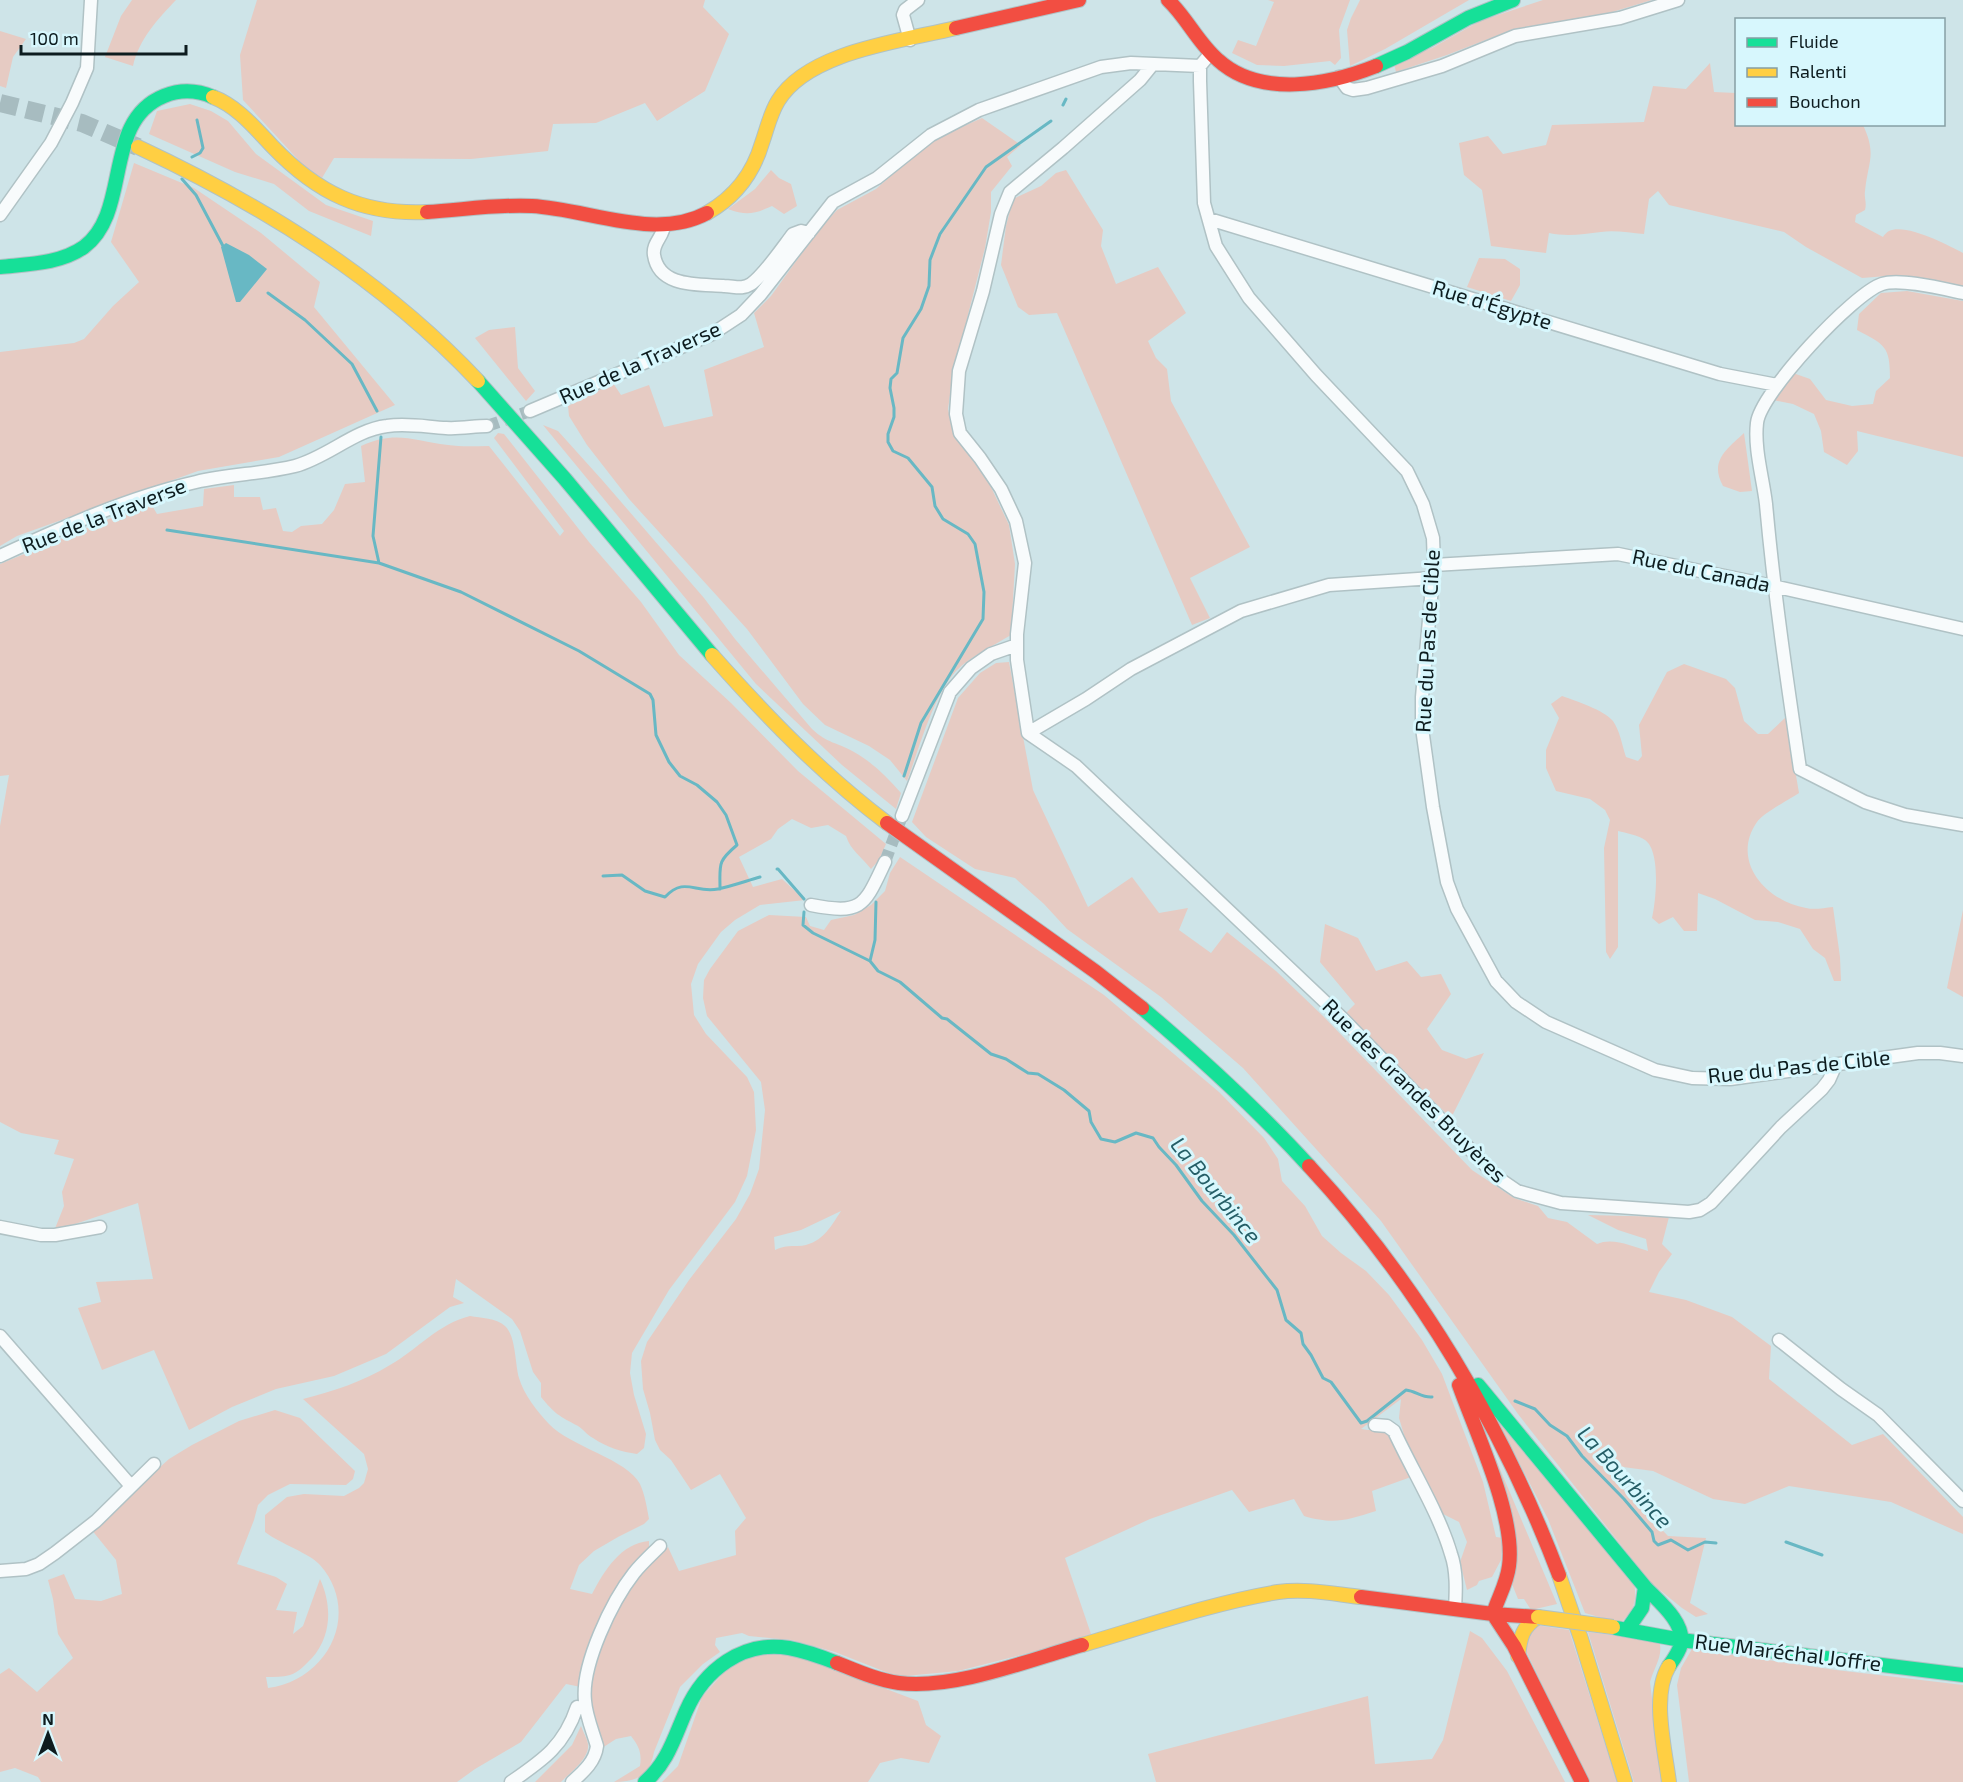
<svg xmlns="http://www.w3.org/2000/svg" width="1963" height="1782" viewBox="0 0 1963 1782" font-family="'Exo 2',sans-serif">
<rect width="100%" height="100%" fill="#cee4e8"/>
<path fill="#e6cbc3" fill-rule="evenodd" d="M132,0H176C158,19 139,39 133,66L105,57L121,16Z
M257,0H705L703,7L729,34L705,91L657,121L645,103L596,123L553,124L548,151L471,159L334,158L322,178L303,165L243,100L240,55Z
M1268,0H1350L1339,30L1341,58L1335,65L1330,61L1284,66L1257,65L1232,53L1238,40L1256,46L1274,2Z
M1360,0H1469L1385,49L1350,66L1347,30L1351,18Z
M1543,0H1652L1609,13L1514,29L1447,55L1396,72L1394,63L1432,48L1480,21Z
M0,31L26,39L13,57L6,88L0,86Z
M1710,63L1714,92L1736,93V124L1863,125C1877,155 1868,161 1865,191C1864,198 1867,203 1865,210L1856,215L1855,222L1883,237C1884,235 1887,232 1889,231C1906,223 1948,245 1963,253V286L1887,276L1862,278L1806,247L1784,232L1669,205L1658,191L1649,199L1644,234C1630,233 1615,230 1601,232C1583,234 1568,237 1549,233L1546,253L1491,246L1482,190L1464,175L1459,143L1488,136L1503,154L1546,145L1552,125L1644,122L1653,86L1686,89Z
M190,104L211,111L228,121L256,154L326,205L373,221L371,236L309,211L274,184L235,172L149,134L157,111Z
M982,118L1021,145L1007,157L1012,166L991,192V212L985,248L953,374L948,409L954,433L990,485L1009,525L1015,564L1011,635C993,646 971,656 956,671C933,696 919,749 907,781L890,760L869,746L825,725L803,704L747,629L629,499L587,445L569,416L568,406L613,383L621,395L649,385L664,427L713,416L704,370L764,347L754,313L771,296L817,232L837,210L876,189L930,141Z
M134,163L194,188L261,233L320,282L314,307L395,405L279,457L198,471L17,536L0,546V352L74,343L84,339L113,306L139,282L111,242Z
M771,170L779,178L791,184L797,206L784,214L772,206C754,214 747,216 728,209L755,189Z
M1066,170L1103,230L1101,246L1116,284L1158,267L1186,313L1148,341L1156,358L1167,369L1171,401L1250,547L1190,578L1210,618L1192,625L1057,313L1029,315L1018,307L1001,265L1006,226L1013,199L1041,186L1056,173Z
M1479,258L1505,259L1520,269V285L1511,301L1467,287Z
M1907,291L1963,301V457L1857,431L1858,451L1847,465L1824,452L1821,431L1814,414L1793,404L1773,400L1793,373L1810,379L1826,400L1852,406L1873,404L1876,391L1890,378C1890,346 1885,345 1857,330L1859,314L1881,293Z
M515,327L518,368L535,391L526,401L475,338L489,330Z
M543,425L558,431L603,481L704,598L735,639L812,729C828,744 837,742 854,752C873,763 886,776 901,793L896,809L842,765L756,684Z
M498,433L504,434L589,542L641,602L679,655L731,703L798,771L886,844L879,860L871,869C861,856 851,851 846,836L828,825L811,828L792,819L778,829L771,839L739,857L753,887L782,879L805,900L760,905L735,920L721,932L698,964L691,984L694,1015L706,1034L747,1077L754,1092L756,1130L747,1176L735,1202L669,1290L632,1353L630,1373L634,1395L646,1434L644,1448L637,1454C622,1452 606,1447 593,1438C587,1435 583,1429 578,1426C559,1416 555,1414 541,1397V1383L533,1372L520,1331L512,1319L456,1279L453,1297L464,1303L450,1307L386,1354L334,1376L276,1389L232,1407L189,1430L154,1350L102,1370L78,1308L101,1302L96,1282L153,1279L138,1203L54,1231L64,1206L62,1192L74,1159L54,1154L59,1140L21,1133L0,1122V826L9,775L0,776V564L150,502L157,514L203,506L204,489L234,485V497H260L263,510L276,508L283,531L292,532L301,526L322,524L334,510L345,484L365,482L361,446C397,430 412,441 448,445C461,447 476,446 489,446L560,536L564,531L494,438Z
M1744,433L1752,491L1740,492L1723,486C1709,461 1727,449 1744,433Z
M1009,662L1033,790L1088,907L1132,877L1159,913L1188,908L1179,930L1211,953L1227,932L1276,971L1323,1016L1472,1170L1514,1198L1538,1206L1548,1218L1567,1222L1597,1244C1612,1237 1632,1246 1648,1251L1646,1239L1618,1230L1588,1215L1669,1217L1662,1244L1672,1254L1659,1272L1649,1292L1686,1300L1732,1317L1771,1346L1769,1379L1852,1445L1883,1434L1963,1517V1534L1891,1502L1789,1486L1745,1504L1713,1499L1653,1471L1608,1465L1614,1480L1668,1536L1706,1538L1690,1603L1708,1614L1696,1617L1682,1608L1650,1582L1518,1414L1381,1221L1243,1068L1161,997L1067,929L1044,904L1015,878L975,869L926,837L912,822L958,698L980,673L996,663Z
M1684,664L1726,679L1735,688L1744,721L1758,734H1768L1786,717L1799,793C1790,799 1762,814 1757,822C1730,861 1766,901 1806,908C1814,910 1824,908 1833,907L1840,957L1841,981H1834L1825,958L1813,949L1800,929L1778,922L1755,920L1715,899L1698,893L1697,931H1684L1673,917L1659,924L1652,918C1656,901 1661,851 1645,840C1638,835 1626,833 1618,831V947L1610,959L1606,952L1604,848L1610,820L1605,810L1590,799L1556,791L1546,768V750L1559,718L1551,704L1562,696C1576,701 1604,710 1613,721C1620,731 1622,745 1626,757L1638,761L1642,756L1639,725L1667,672Z
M900,857L1104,995L1219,1092L1264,1138L1278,1159L1282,1181L1305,1206L1322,1236L1341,1253L1366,1271L1389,1295L1422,1340L1442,1374L1483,1482L1496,1537L1503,1538L1501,1560L1492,1577L1479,1581L1477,1585L1467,1590L1460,1562L1467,1542L1459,1522L1441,1513L1408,1448L1399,1418L1401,1399L1361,1429L1368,1430L1383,1429L1393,1440L1411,1477L1372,1491L1376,1511C1347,1520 1334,1525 1304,1516L1294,1499L1249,1512L1232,1490L1150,1519L1065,1558L1091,1634L1060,1645L958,1671L905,1676H896L835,1652L792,1640L749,1636L742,1633L716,1638L715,1645L720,1652L703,1664L680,1687L654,1752C650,1776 636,1782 614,1782L640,1766C642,1753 639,1746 631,1736L616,1739L602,1748L589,1700L590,1689C599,1657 607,1620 626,1592C637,1575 653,1560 668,1547L679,1571L736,1555L735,1531L746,1518L720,1474L691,1490L671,1460L660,1450L655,1440L650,1413L643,1389L641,1361L647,1342L689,1280L736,1219L750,1194L759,1169L765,1110L761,1082L707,1016L703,998L704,980L710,969L738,931L769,915L806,917L810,926L824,930L831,920L854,915L871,905L885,891L890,873ZM841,1211C830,1228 821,1245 798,1246C789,1246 783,1246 775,1250L774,1237L801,1230Z
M1963,910V997L1947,988Z
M1325,924L1358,938L1376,971L1407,961L1421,977L1441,974L1451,994L1427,1029L1442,1050L1466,1059L1484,1053L1451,1118L1344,1015L1355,1004L1320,962Z
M470,1316C481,1318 496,1318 505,1326C516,1336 515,1364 519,1378C524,1395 537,1411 549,1424C571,1447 627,1459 640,1484C645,1495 647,1508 649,1519L644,1524L618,1537L594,1551L579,1565L570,1589L592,1594C604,1571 621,1543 649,1541V1548L631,1569L581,1687L566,1684L521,1742L475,1769L457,1782H41L38,1777L15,1768L0,1772V1674L9,1668L37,1692L73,1658L58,1634L53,1599L48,1580L64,1574L75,1599L101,1601L122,1594L116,1560L91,1529L169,1459L192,1445L239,1421L275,1410L300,1418L355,1471L353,1479L346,1485L290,1484L268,1495L258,1505L254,1520L237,1564L276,1577L287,1584L276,1610L297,1612L293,1634L303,1626L320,1579C332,1605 332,1635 312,1658C306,1664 299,1672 290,1675C283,1677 274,1677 266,1677L268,1688C328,1680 362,1613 320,1565C311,1554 279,1543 265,1532V1515L287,1497L304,1494L344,1496L359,1488L364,1483L368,1469L364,1454L303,1399C333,1391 363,1382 390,1365C418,1349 438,1324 470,1316Z
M1494,1414L1634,1582C1637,1600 1635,1610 1620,1623L1585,1613L1548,1519Z
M1492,1450L1557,1604L1531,1610L1524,1599H1518L1512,1584Z
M1536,1625L1569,1630L1617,1782H1589L1526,1651L1527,1641Z
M1470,1631L1482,1638L1507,1671L1565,1782H1156L1148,1754L1368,1696L1375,1764L1432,1759L1443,1740Z
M1588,1632L1659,1641C1664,1655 1654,1667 1650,1682L1662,1782H1634Z
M1692,1649L1836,1670L1963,1685V1782H1689L1677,1685L1681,1668Z
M760,1653L799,1656L918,1701L926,1725L941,1736L929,1763L901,1758L880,1763L868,1782H662L678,1766L702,1697L725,1671L745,1657Z
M581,1726C583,1732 587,1738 588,1744C590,1758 570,1773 561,1782H535L572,1745Z"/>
<path fill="#68b8c4" d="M226,243L249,255L267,269L240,302H236L221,247Z"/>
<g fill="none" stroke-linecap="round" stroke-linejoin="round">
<path stroke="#68b8c4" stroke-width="3" d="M1063,105L1066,99
M192,157L200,153L203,148L197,120
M182,179L196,195L223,246
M268,293L305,320L352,364L377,411
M167,530L379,563L461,592L579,651L650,694L653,700L656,735L669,762L680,776L697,785L717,802L726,815L737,845C717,862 720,864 720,889
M379,563L373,536L381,437
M904,776L921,723L983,619L984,592L975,544L968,534L943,519L935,506L932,487L908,458L893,451L888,442V434L894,417V408L890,388L891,379L897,373L903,338L921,309L929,286L930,260L940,234L986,167L1051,121
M777,869H778L804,899
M603,876L622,875L645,891L665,897C685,876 695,894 718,889C732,886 746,881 760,877
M804,912L803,925L813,933L870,961L878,971L900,982L942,1018L947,1019L991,1054L1006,1059L1028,1073L1038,1074L1064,1090L1089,1111L1091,1122L1101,1139L1115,1142L1136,1133L1153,1138L1159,1147L1176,1165L1202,1201L1234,1235L1277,1290L1286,1320L1301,1333L1303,1344L1311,1355L1323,1378L1331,1382L1361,1423L1367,1421L1406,1390C1416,1391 1422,1398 1432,1397
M870,961L875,940L876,902
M1515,1401L1535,1409L1550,1425L1567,1436L1582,1456L1624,1499L1652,1532L1654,1541L1658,1545L1671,1540L1688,1550L1705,1542L1716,1543
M1786,1542L1822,1555"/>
<path stroke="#a7bcc0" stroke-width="12" stroke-dasharray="12 6" stroke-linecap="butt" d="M487,426L530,411
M885,862L902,816"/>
<path stroke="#a7bcc0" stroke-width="18" stroke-dasharray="18 9" stroke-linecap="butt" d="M0,103L82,123L138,147"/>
<g stroke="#b0c2c5" stroke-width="15">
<path id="street" d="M910,40L903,15L905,10L918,0
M1210,54L1200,66V81L1204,203L1216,246L1249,298L1316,375L1407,471L1423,504L1433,538L1434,565L1422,697V728L1433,807L1447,882L1457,909L1496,981L1516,1002L1546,1022L1655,1070L1692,1078L1730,1079L1918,1053H1940L1963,1056
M1339,77L1347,88L1353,90L1367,88L1442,66L1515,36L1620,18L1678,0
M0,215L51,143L72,103L87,68L91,0
M1209,219L1720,374L1777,385
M664,225C664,236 652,243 654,255C659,288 699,284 724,286C734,286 742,290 751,284C764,275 783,247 793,234L801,231L809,233
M1963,293C1944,289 1900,278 1882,284C1854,293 1760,393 1757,423C1754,449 1763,478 1766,504C1774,593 1787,681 1800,769L1865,802L1905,815L1963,825
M530,411L712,334L741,315L760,295L833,202L877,178L931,135L979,110L1101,67L1131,63L1200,66
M0,556C63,527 129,497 196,482C229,474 263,474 295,466C328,457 354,430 387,426C407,423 427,427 446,428C460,429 474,426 487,426
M1434,565L1618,554L1773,586L1963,629
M1028,733L1076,766L1342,1018L1498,1178L1517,1191L1561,1203L1689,1212L1700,1210L1711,1203L1781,1127L1822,1089L1829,1080L1833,1071V1065
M1028,733L1017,660V634L1025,563L1016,521L1001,489L980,458L960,433L956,414L959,371L983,291L1001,214L1010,192L1063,148L1140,80L1153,64
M1028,733L1086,699L1131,669L1241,611L1329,585L1433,578
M902,816L950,692L971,668L991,654L1017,645
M811,905C863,915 864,906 885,862
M0,1227L41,1235H55L100,1227
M0,1336L131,1486
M1779,1340L1841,1389L1878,1415L1963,1501
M1375,1425L1387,1426L1394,1431C1412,1470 1439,1513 1451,1554C1457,1571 1456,1591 1455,1609
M0,1571L26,1569L39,1564L55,1553L96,1521L154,1464
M511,1782C543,1760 564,1746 577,1707
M572,1782C583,1772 595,1762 597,1746C593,1732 586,1716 585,1701C581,1665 612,1601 634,1573C642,1563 651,1555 660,1546"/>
</g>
<g stroke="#b0c2c5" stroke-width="16">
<path id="fast" d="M1376,66L1407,52L1468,18L1513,0
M0,267C27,264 60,264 84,247C132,211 102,121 164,96C181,89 197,90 213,97
M478,381L565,479L712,655
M1142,1008C1201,1058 1257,1109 1309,1166
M1478,1385L1645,1587C1658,1601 1685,1622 1681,1644C1679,1652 1674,1659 1669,1666
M1616,1628L1681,1640L1963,1675
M1627,1630L1642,1608L1645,1587
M645,1782C668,1762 674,1738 686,1711C704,1670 743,1640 789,1648C805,1651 822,1657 837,1663"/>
</g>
<g stroke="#b0c2c5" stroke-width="16">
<path id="slow" d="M213,97C237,106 255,128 272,146C317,193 362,215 427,212
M138,147C264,206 382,279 478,381
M707,213C735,197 753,174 762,143C767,129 770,114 778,101C808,51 903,41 956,28
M712,655C766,716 822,774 887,823
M1559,1575L1581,1639L1625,1782
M1082,1645C1147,1626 1212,1603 1278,1592C1305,1588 1334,1594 1361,1597
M1518,1656C1520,1638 1522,1627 1538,1617
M1669,1782C1665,1749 1651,1695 1669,1666"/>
</g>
<g stroke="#b0c2c5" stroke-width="16">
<path id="jam" d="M1168,0C1187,18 1198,43 1218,60C1260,98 1328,85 1376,66
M956,28L1079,0
M427,212C462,210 497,204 532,206C588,209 655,241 707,213
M887,823L1096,972L1142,1008
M1309,1166C1418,1284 1502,1425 1559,1575
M1459,1385C1476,1433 1516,1516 1509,1566C1507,1583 1498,1598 1493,1614L1514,1646L1582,1782
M1361,1597L1493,1614L1538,1617
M837,1663C857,1671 877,1680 899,1683C954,1690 1029,1660 1082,1645"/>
</g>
<use href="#street" stroke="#f8fbfc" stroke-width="12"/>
<use href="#fast" stroke="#16e098" stroke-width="14"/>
<use href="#slow" stroke="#ffcf43" stroke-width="14"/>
<use href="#jam" stroke="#f24e42" stroke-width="14"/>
<g stroke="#b0c2c5" stroke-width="16" stroke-linecap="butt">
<path id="slow-bridge" d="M1538,1617L1613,1627"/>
</g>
<use href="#slow-bridge" stroke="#ffcf43" stroke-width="14"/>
</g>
<g text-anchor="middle" stroke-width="6" stroke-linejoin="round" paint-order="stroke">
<g font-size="21" fill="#0d1c1f" stroke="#d7f7fd">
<text transform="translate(1492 305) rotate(17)" y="7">Rue d'Égypte</text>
<text transform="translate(640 363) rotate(-24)" y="7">Rue de la Traverse</text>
<text transform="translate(104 516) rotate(-21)" y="7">Rue de la Traverse</text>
<text transform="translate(1701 571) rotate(12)" y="7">Rue du Canada</text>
<text transform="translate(1428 641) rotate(-87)" y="7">Rue du Pas de Cible</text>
<text transform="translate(1799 1067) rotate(-6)" y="7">Rue du Pas de Cible</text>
<text transform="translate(1414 1091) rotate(45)" y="7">Rue des Grandes Bruyères</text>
<text transform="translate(1788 1653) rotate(7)" y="7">Rue Maréchal Joffre</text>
</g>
<g font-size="22" font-style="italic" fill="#255e67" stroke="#d7f7fd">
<text transform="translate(1216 1190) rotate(51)" y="8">La Bourbince</text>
<text transform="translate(1625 1477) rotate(48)" y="8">La Bourbince</text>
</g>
</g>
<rect x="1735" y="18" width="210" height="108" fill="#d7f7fd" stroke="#869fa4" stroke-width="1.5"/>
<rect x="1747" y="38" width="30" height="9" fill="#16e098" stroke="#869fa4" stroke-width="1.5"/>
<text x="1789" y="48" font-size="18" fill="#0d1c1f">Fluide</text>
<rect x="1747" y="68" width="30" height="9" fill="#ffcf43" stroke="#869fa4" stroke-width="1.5"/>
<text x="1789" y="78" font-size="18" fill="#0d1c1f">Ralenti</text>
<rect x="1747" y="98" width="30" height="9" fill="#f24e42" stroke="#869fa4" stroke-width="1.5"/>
<text x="1789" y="108" font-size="18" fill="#0d1c1f">Bouchon</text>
<g transform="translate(48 1734)" stroke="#d7f7fd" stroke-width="4.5" paint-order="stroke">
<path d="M0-4.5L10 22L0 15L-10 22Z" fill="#0d1c1f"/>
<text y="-9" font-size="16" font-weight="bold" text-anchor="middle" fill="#0d1c1f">N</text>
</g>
<path d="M21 45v9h165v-9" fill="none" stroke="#0d1c1f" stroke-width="3"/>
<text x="30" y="45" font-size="18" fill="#0d1c1f" stroke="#d7f7fd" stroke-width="4.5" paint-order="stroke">100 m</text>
</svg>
